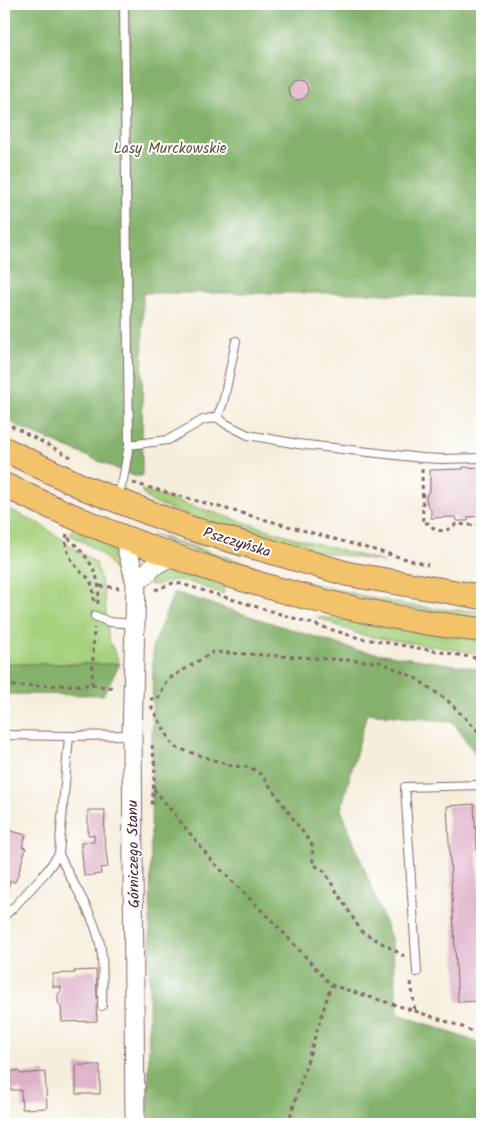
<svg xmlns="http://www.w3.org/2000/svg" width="486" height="1128" viewBox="0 0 486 1128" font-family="Kalam,sans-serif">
<rect width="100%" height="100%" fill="#fff"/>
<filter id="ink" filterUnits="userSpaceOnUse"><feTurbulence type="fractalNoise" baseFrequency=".02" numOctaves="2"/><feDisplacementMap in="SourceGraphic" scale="10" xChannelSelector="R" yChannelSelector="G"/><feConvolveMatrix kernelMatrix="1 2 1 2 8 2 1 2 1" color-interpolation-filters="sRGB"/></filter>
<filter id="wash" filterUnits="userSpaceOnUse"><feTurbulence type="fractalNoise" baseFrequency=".0096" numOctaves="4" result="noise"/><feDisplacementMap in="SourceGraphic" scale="20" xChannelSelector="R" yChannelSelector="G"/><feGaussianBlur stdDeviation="1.12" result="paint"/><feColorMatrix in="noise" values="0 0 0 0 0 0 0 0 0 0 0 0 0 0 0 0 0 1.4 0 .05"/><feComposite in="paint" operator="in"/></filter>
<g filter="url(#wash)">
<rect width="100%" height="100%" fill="#f5eedc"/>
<path fill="#a5d07d" stroke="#787854" d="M141,490L292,537L384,562L302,549L199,519L154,503L147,498Z
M4,507L40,524L96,563L104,594L109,640L120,664H4Z
M73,527C103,540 124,547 126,584H117C115,557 91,546 70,535Z
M153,535H155C245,562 335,595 429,608C446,610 465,610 482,611V620L389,605L299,583L237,565L180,546Z
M172,569H178L225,586L223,594C211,590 189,580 176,580C163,581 162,587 148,584C154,575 161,571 172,569Z
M317,617L365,621L482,641V654L361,635Z"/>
<path fill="#84b26c" stroke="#67684c" d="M4,4H482V298L367,293H143L142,476H134L19,427L4,417Z
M174,592L356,650L482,669V763L453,722L367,713L341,809L392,941L398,1014L482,1044V1124H148L153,646Z
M4,664H120L103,695L4,694Z"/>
<g id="blocks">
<path fill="#deb1c8" d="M288 90a10 10 0 1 1 20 0a10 10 0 1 1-20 0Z
M463,467L482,468V516L468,517V521H457L456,517L431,518V510L427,504L426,496L430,490V470L463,469Z
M474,804L482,939V1001L458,1002L447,806Z
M88,810H105L104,835L108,867L100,868L101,874L84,876L81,843L94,842V835H88Z
M4,829L26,835L22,847L26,848L18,875L15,882L10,881L6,896H4Z
M96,970L97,998L99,1004L96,1007L97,1021L62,1022L61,1006L58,1003V994L61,991V987H53V974L75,973L74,971Z
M76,1065H100V1094H76Z
M9,1071H19L20,1074L45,1072L47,1108L22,1109L21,1090H10Z"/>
</g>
</g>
<g filter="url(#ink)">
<use href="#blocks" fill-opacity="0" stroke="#866769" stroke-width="1"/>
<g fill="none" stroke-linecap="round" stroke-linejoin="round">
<g stroke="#866769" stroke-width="10">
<path id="service" d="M217,417L223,403L236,341
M129,445L168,440L203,420L217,417L226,424L248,435L298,444L422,458L442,459L482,458
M117,498L123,480L129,445L124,4
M95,616L109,622L135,624
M4,735L69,736
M59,854C73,886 95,914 101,949C104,967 102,988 102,1006
M4,916L14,907L46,872L59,854L69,736L132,735
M417,972L405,787L482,785"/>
</g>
<g stroke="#866769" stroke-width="21">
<path id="tertiary" d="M124,537L136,583L132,735L135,1124
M136,583L156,564L173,555"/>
</g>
<g stroke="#866769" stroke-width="26">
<path id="primary" d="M4,449L85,488L189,528L348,574L482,597
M4,485C151,556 319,612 482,630"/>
</g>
<path stroke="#866769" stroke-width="3" stroke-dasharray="4 4" stroke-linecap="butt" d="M4,422L71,457
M422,469L423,523H428C437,533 446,533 456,524L482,526
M133,483L428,565
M67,534C63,548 72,563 82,573C85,575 88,577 90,581C94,588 94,596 94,604
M68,538C74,542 77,547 82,552C96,569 102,584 97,606
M100,586L119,588
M155,590L173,583L182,584L359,638L482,659
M92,685L94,628
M4,686L92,685L115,688
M150,699H158L167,680L213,652L380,662L414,677L448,701L482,735
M151,706L174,747L232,766L250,767L262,775L312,845L313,864L324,871L361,931L404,956
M152,745L155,766L152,805
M154,789L213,862L282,931L331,985L415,1011L460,1026L482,1036
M411,982L415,1011
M288,1124L331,985"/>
<use href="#service" stroke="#fff" stroke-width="8"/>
<use href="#tertiary" stroke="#fff" stroke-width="19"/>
<use href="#primary" stroke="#f2c36a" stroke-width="24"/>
</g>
</g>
<g text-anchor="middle" stroke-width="4" stroke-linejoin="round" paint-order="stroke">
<g font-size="15" fill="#655444" stroke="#fff">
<text x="170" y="153">Lasy Murckowskie</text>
</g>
<g font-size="15" fill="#4a1f2b" stroke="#fff">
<text transform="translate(237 542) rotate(17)" y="5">Pszczyńska</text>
<text transform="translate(133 854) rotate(-91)" y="5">Górniczego Stanu</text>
</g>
</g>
<rect width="486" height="1128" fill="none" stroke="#fff" stroke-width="20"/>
</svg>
